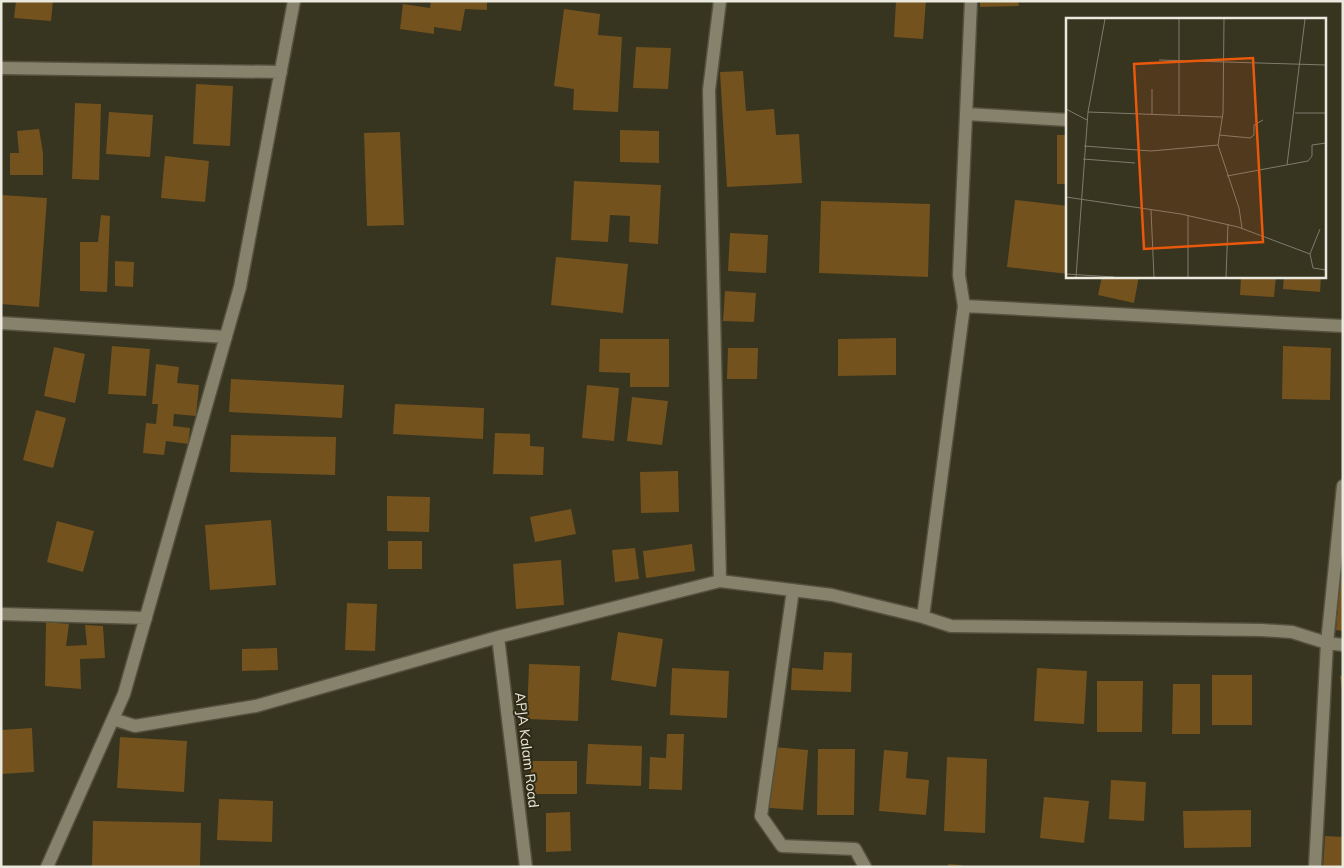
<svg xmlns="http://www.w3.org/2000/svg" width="1344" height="868" viewBox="0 0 1344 868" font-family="Mulish,sans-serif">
<rect width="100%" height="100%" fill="#373420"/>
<path fill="#73521e" d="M16,1H53L51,21L14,18Z
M431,1H487V10L465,9L461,31L434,27V34L400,29L403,4L430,8Z
M896,1H926L923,39L894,37Z
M980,1H1018L1019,6L980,7Z
M564,9L600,14L598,35L622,37L618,112L573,110L574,89L554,86Z
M636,47L671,48L668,89L633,88Z
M743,71L746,111L774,109L776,135L799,134L802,183L727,187L720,72Z
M196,84L233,86L230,146L193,144Z
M75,103L101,104L99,180L72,179Z
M109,112L153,115L150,157L106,154Z
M39,129L43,153V175H10V153H19L17,131Z
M620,130L659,131V163L620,162Z
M400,132L404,225L367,226L364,133Z
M1057,135H1068V184H1057Z
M165,156L209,161L205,202L161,198Z
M574,181L661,185L658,244L629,242L630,216L610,215L608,242L571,240Z
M1,195L47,198L39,307L1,304Z
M1015,200L1068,206V274L1007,267Z
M821,201L930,204L928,277L819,273Z
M101,215L110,216L107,292L80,291V242H98Z
M730,233L768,235L766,273L728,271Z
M556,257L628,264L623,313L551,305Z
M115,261L134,262L133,287L115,286Z
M1102,276H1139L1134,303L1098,295Z
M1241,276H1276L1274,297L1240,295Z
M1284,276H1321L1320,292L1283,289Z
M725,291L756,293L754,322L723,321Z
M896,338V375L838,376V339Z
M600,339H669V387H630V373L599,372Z
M112,346L150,349L146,396L108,394Z
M1283,346L1331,348L1330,400L1282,399Z
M54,347L85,354L75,403L44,396Z
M728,348H758L757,379H727Z
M156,364L179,367L177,383L199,385L196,416L174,414L173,426L190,428L188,444L166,441L164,455L143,453L146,423L156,424L158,404H152Z
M231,379L344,385L342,418L229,412Z
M587,385L619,388L614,441L582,438Z
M632,397L668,401L662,445L627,441Z
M395,404L484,408L483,439L393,434Z
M36,410L66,418L53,468L23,460Z
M495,433L530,434V446L544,447L543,475L493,474Z
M231,435L336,437L335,475L230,472Z
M678,471L679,512L641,513L640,472Z
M387,496L430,497L429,532L387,531Z
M571,509L576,534L535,542L530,517Z
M271,520L276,585L210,590L205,525Z
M57,521L94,531L83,572L47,562Z
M388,541H422V569H388Z
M692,544L695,571L646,578L643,551Z
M635,548L639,579L615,582L612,550Z
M561,560L564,605L516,609L513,564Z
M1340,578L1343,579V631L1336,630Z
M347,603L377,604L375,651L345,650Z
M46,622L69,624L66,646L87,645L85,625L103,626L105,658L80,659L81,689L45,686Z
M618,632L663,639L656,687L611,680Z
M277,648L278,670L242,671V649Z
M824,652L852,653L851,692L791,690L792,668L823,670Z
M529,664L580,666L578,721L527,719Z
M672,668L729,671L727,718L670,715Z
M1037,668L1087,671L1084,724L1034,721Z
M1212,675H1252V725H1212Z
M1343,675V692H1342L1340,676Z
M1097,681H1143L1142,732H1097Z
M1173,684H1200V734H1172Z
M32,728L34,772L1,774V730Z
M667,734H684L682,790L649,789L650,757L666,758Z
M120,737L187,741L184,792L117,788Z
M588,744L642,746L641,786L586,784Z
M774,747L808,750L803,810L769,808Z
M818,749H855L854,815H817Z
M884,750L908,752L906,778L929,780L926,815L879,811Z
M947,757L987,759L985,833L944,831Z
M531,761H577V794H531Z
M1111,780L1146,782L1144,821L1109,819Z
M1044,797L1089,801L1084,843L1040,838Z
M219,799L273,801L272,842L217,840Z
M1251,810V847L1184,848L1183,811Z
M570,812L571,851L546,852V813Z
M93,821L201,823L200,867H92Z
M1325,836L1343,837V867H1323Z
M948,864L962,865V867H948Z"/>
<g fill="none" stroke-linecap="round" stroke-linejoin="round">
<g stroke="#54513f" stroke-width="15">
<path id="minor" d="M720,1L709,90L720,581
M1,68L281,72
M966,114L1068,120
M964,306L1343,326
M1,323L226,337
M793,590L761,816L782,846L855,849L865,867
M1,614L146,618
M923,617L964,306L959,275L971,1
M498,637L526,867
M113,719L135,726L256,706L498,637L720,581L832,595L923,617L951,626L1262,630L1292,632L1327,643L1343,645
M47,867L124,694L240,287L294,1
M1315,867L1327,643L1343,486"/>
</g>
<use href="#minor" stroke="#86826b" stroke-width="12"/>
</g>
<g text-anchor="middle" stroke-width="4" stroke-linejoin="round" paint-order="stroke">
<g font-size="14" fill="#ebe9dd" stroke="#2d2a16">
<text transform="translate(527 750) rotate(83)" y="5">APJA Kalam Road</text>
</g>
</g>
<g transform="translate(1066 18)">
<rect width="260" height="260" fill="#373420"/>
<path fill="none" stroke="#7f7c6c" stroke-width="1" d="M113,1V96M158,1L157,95L152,127L173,190L176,210M93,42L260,47M0,91L21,102M22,94L156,99M229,95H260M86,97V71M153,117L184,120L188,117V107L197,102M18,128L85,133L152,127M17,141L69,145M221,147L239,1M161,158L242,143L246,138V127L260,125M0,179L115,196L172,209L244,236L247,250L260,252M85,192L88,259M244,236L254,211M0,256L48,259M10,259L22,94L39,1M122,259V197M160,259L162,206"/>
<path fill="#e8590c" fill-opacity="0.15" stroke="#e8590c" stroke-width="2.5" d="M187,40L197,224L78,231L68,46Z"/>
<rect width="260" height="260" fill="none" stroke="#ebe9dd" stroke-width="2.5"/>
</g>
<rect width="1344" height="868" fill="none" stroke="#ebe9dd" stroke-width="5"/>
</svg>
